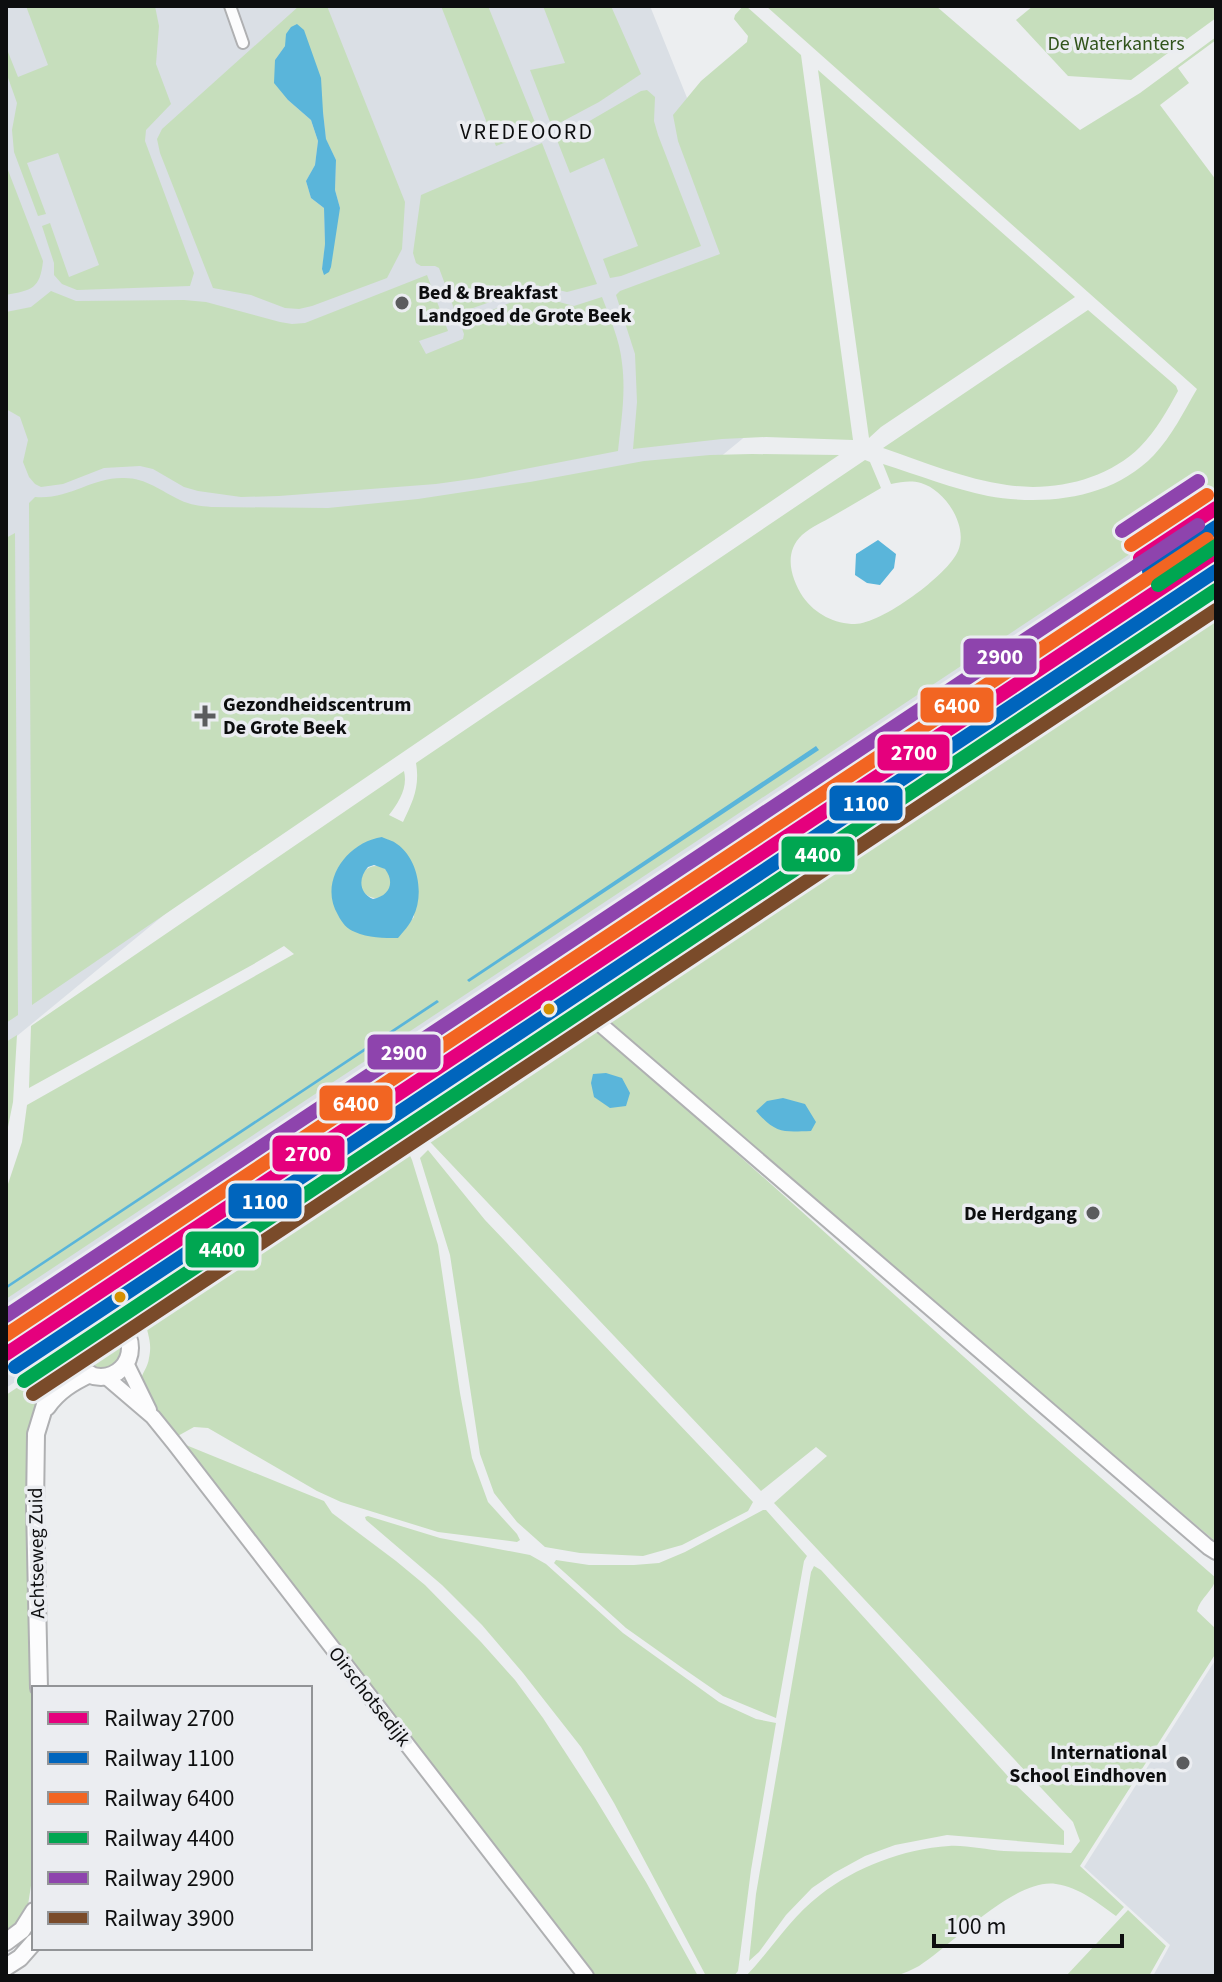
<svg xmlns="http://www.w3.org/2000/svg" width="1222" height="1982" viewBox="0 0 1222 1982" font-family="'Source Sans 3',sans-serif">
<rect width="100%" height="100%" fill="#eceef0"/>
<path fill="#dadfe5" d="M6,6H650L804,388L6,1045Z
M1216,467V572L528,1021L58,1332L48,1347L43,1363L6,1388V1277Z
M1216,1659V1976H1153L1170,1945L1084,1867Z"/>
<path fill="#c6debc" fill-rule="evenodd" d="M26,6H155L159,26L156,64L171,104L146,130L145,141L194,273L190,286L77,290L62,284L54,275V263L42,226L50,223L69,277L99,265L58,153L27,163L46,214L38,216L14,152L12,130L17,103L6,72V47L18,77L48,65Z
M299,6H327L405,202L402,249L387,278L312,306L299,309L285,308L251,295L213,288L160,153L157,139L162,129ZM285,46L323,112L326,140L336,160L335,190L340,208L322,272L325,244L324,208L311,198L306,181L315,165L318,141L311,120L288,100L275,60Z
M441,6H488L538,130L496,146Z
M543,6H611L641,74L599,102L552,127L530,70L565,63Z
M743,6H746L801,55L853,440L766,437L722,439L633,449L637,402L635,354L616,295L620,291L720,254L678,141L673,115L701,81L747,42L748,36L734,19L735,15Z
M766,6H936L1080,130L1140,93L1216,37V40L1178,68L1189,83L1160,105L1216,180V497L6,1299V1190L22,1142L27,1105L294,954L284,946L252,965L29,1088L31,1026L404,771C408,788 399,802 389,815L403,822C413,801 420,787 416,763L865,460L870,462L881,488C865,497 849,507 833,516C823,522 811,527 802,535C783,553 791,578 803,597C815,614 835,624 855,624C881,624 948,575 958,551C969,526 945,490 921,483C910,480 902,482 891,484L883,464C918,475 953,489 988,496C1045,506 1112,499 1154,455C1172,436 1184,411 1197,389ZM401,848L414,917L398,937L337,869Z
M1033,6H1216V18L1131,80L1068,76L1016,20Z
M818,70L1075,297L881,427L869,438Z
M647,90L655,97L654,121L658,135L701,246L621,276L610,278L603,259L638,246L604,158L570,173L557,140L641,91Z
M542,143L597,284L567,292L541,286L530,288L456,314L439,268L435,266H421L416,263L413,253L421,195Z
M6,165L43,261C40,289 32,290 6,295Z
M427,275L448,331L419,341L426,354L463,339L464,334L460,323L519,299L528,296L541,297L574,306L602,297C610,318 620,341 622,363C626,393 621,422 618,451L479,478L436,484L279,496L241,497L198,491L184,487L153,469L140,466L104,468L63,484L41,487L35,484L29,477L23,462L28,440L20,417L6,409V312L31,307L51,291L76,301L184,300L206,302L280,322L292,324L305,323Z
M1088,310L1176,386L1178,391C1167,411 1156,431 1140,447C1107,480 1053,492 1007,485C965,479 923,462 883,448Z
M752,454L839,455L32,1005L29,503L35,497C68,500 91,478 122,478C145,477 161,491 180,500C190,505 201,506 211,507L328,508L418,499L530,482L644,461L710,455Z
M15,533L18,1015L6,1023V538Z
M1216,565V576L566,1001L564,999L550,1008L551,1010L152,1272L132,1289L129,1287L99,1314L87,1317L76,1325L70,1333L64,1353L57,1355H43L36,1346L6,1366V1361Z
M1216,593V596L620,986L605,1001L602,998L612,991L611,989Z
M1216,601V1542L600,1015C804,872 1009,739 1216,601Z
M360 882a16 16 0 1 1 32 0a16 16 0 1 1-32 0Z
M571,1015L575,1020L560,1026L173,1278L148,1298L146,1296L157,1286Z
M591,1023L1031,1417L1216,1578C1214,1590 1200,1598 1197,1611L1216,1629V1653L1080,1866L1124,1907L1116,1916C1098,1903 1079,1887 1056,1884C1016,1877 952,1945 919,1966C912,1970 904,1973 896,1976H746C771,1950 790,1918 820,1895C856,1867 903,1849 949,1846C967,1845 986,1850 1004,1851C1026,1852 1049,1852 1071,1853L1080,1841L1073,1822L774,1503L827,1456L816,1447L761,1491L415,1126L563,1030Z
M17,1035L13,1102L6,1137V1042Z
M398,1138L405,1145L412,1160L438,1245L460,1393L472,1458L488,1502L517,1534L520,1540L517,1542L438,1532L341,1502L317,1491L208,1428L194,1427L176,1437L158,1413L140,1382C142,1373 148,1367 149,1358C155,1331 135,1326 156,1298Z
M428,1150L485,1220L753,1502L748,1511L682,1545L643,1556L580,1553L545,1547L517,1522L494,1493L480,1454L450,1255L420,1158Z
M80 1348a21 21 0 1 1 42 0a21 21 0 1 1-42 0Z
M48,1367L50,1373L28,1468L29,1633L34,1746V1866L28,1905L18,1924L6,1934V1395Z
M181,1443L324,1501L332,1513L396,1561L425,1585L481,1642L515,1680L543,1718L595,1798L646,1882L698,1976H595Z
M763,1510H766L807,1556L804,1561L776,1718L723,1696L681,1667L626,1628L554,1563L556,1560L589,1565H634L659,1563L685,1552Z
M368,1516L440,1538L530,1555L546,1564L623,1633L719,1702L756,1719L776,1723L751,1870L738,1971L734,1976H706L614,1803L581,1747L523,1673L482,1625L442,1585L366,1520L365,1517Z
M814,1566L821,1570L1015,1784L1064,1831V1845L947,1835L895,1845L865,1856L834,1873L812,1888L786,1915L759,1952L749,1961L756,1894L811,1572Z
M1128,1910L1166,1946L1149,1976H1066Z"/>
<path fill="#5ab5da" fill-rule="evenodd" d="M297,24L304,30L321,78L323,112L326,139L336,160L335,190L340,208L331,267L329,272L324,275L322,269L325,244L324,208L311,198L306,181L315,165L318,141L311,120L288,100L274,83L275,60L285,46L286,34L291,27Z
M878,540L896,554L894,568L880,585L867,583L855,575L856,554Z
M816,746L819,750L469,982L467,980Z
M382,837C383,838 393,841 394,842C418,856 425,894 413,917C410,925 403,932 398,938C384,938 368,938 355,932C347,929 342,923 338,915C318,882 347,842 382,837ZM374,865L385,869C395,882 390,896 373,899C359,893 358,878 368,867Z
M437,1000L439,1002L6,1289V1286Z
M606,1073L622,1078L630,1093L626,1106L610,1108L594,1097L591,1083L593,1074Z
M783,1098L805,1104L816,1122L811,1131C783,1132 776,1134 756,1111L767,1101Z"/>
<g fill="none" stroke-linecap="round" stroke-linejoin="round">
<g stroke="#afb0b2" stroke-width="14">
<path id="pedestrian" d="M230,6L243,43"/>
</g>
<g stroke="#afb0b2" stroke-width="18">
<path id="minor" d="M580,1000L593,1018L1208,1547L1216,1552
M126,1363L149,1410
M105,1376L153,1417L174,1443L586,1976"/>
</g>
<g stroke="#afb0b2" stroke-width="20">
<path id="tertiary" d="M101,1319L180,1261L1216,584
M72 1348a29 29 0 1 1 58 0a29 29 0 1 1-58 0Z
M127,1335C130,1317 135,1304 145,1289
M47,1407C58,1391 73,1382 90,1374
M39,1688L35,1507L36,1434L51,1385L73,1354
M6,1942L22,1930L34,1911
M6,1967L20,1958L34,1942"/>
</g>
<use href="#pedestrian" stroke="#fcfcfd" stroke-width="10"/>
<use href="#minor" stroke="#fcfcfd" stroke-width="14"/>
<use href="#tertiary" stroke="#fcfcfd" stroke-width="16"/>
<path stroke="#bcbdbd" stroke-width="4" stroke-dasharray="14 14" stroke-linecap="butt" d="M6,1327L1216,525"/>
<g stroke="#ebedf1" stroke-width="20">
<path id="rail-1" d="M1140,558L1216,508
M6,1354L1216,552"/>
</g>
<g stroke="#ebedf1" stroke-width="20">
<path id="rail-2" d="M1149,571L1216,527
M15,1367L1216,571"/>
</g>
<g stroke="#ebedf1" stroke-width="20">
<path id="rail-3" d="M1131,545L1207,495
M6,1335L1207,539"/>
</g>
<g stroke="#ebedf1" stroke-width="20">
<path id="rail-4" d="M1158,585L1216,546
M24,1381L1216,590"/>
</g>
<g stroke="#ebedf1" stroke-width="20">
<path id="rail-5" d="M1122,531L1198,481
M6,1316L1198,525"/>
</g>
<g stroke="#ebedf1" stroke-width="20">
<path id="rail-6" d="M33,1394L1216,610"/>
</g>
<use href="#rail-1" stroke="#e5007d" stroke-width="14"/>
<use href="#rail-2" stroke="#0065bd" stroke-width="14"/>
<use href="#rail-3" stroke="#f26522" stroke-width="14"/>
<use href="#rail-4" stroke="#00a651" stroke-width="14"/>
<use href="#rail-5" stroke="#8e44ad" stroke-width="14"/>
<use href="#rail-6" stroke="#7a4b2a" stroke-width="14"/>
</g>
<g fill="#5b5c5e" stroke="#ebedf1" stroke-width="3">
<circle cx="402" cy="303" r="8"/>
<path d="M201 704h8v8h8v8h-8v8h-8v-8h-8v-8h8z"/>
<circle cx="1093" cy="1213" r="8"/>
<circle cx="1183" cy="1763" r="8"/>
</g>
<g fill="#d48f02" stroke="#ebedf1" stroke-width="3">
<circle cx="549" cy="1009" r="7"/>
<circle cx="120" cy="1297" r="7"/>
</g>
<g text-anchor="middle" stroke-width="7" stroke-linejoin="round" paint-order="stroke">
<g font-size="20" fill="#31541b" stroke="#ebedf1">
<text x="1116" y="50">De Waterkanters</text>
</g>
<g font-size="20" font-weight="bold" fill="#0d0e0f" stroke="#ebedf1" text-anchor="start">
<text x="418" y="299">Bed &amp; Breakfast<tspan x="418" dy="23">Landgoed de Grote Beek</tspan></text>
<text x="223" y="711">Gezondheidscentrum<tspan x="223" dy="23">De Grote Beek</tspan></text>
<text x="1077" y="1220" text-anchor="end">De Herdgang</text>
<text x="1167" y="1759" text-anchor="end">International<tspan x="1167" dy="23">School Eindhoven</tspan></text>
</g>
<g font-size="20" fill="#0d0e0f" stroke="#ebedf1">
<text transform="translate(36 1553) rotate(-91)" y="7">Achtseweg Zuid</text>
<text transform="translate(370 1696) rotate(52)" y="7">Oirschotsedijk</text>
</g>
<g font-size="22" letter-spacing="2" fill="#0d0e0f" stroke="#ebedf1">
<text x="527" y="139">VREDEOORD</text>
</g>
</g>
<g stroke="#ebedf1" stroke-width="3">
<rect x="962" y="637" width="76" height="39" rx="8" fill="#8e44ad"/>
<rect x="919" y="686" width="76" height="38" rx="8" fill="#f26522"/>
<rect x="876" y="733" width="75" height="39" rx="8" fill="#e5007d"/>
<rect x="828" y="784" width="76" height="38" rx="8" fill="#0065bd"/>
<rect x="780" y="835" width="76" height="38" rx="8" fill="#00a651"/>
<rect x="366" y="1033" width="76" height="38" rx="8" fill="#8e44ad"/>
<rect x="318" y="1084" width="76" height="38" rx="8" fill="#f26522"/>
<rect x="271" y="1134" width="75" height="39" rx="8" fill="#e5007d"/>
<rect x="227" y="1182" width="76" height="38" rx="8" fill="#0065bd"/>
<rect x="184" y="1230" width="76" height="39" rx="8" fill="#00a651"/>
</g>
<g font-size="22" text-anchor="middle" font-weight="bold" fill="#fff">
<text x="1000" y="664">2900</text>
<text x="957" y="713">6400</text>
<text x="914" y="760">2700</text>
<text x="866" y="811">1100</text>
<text x="818" y="862">4400</text>
<text x="404" y="1060">2900</text>
<text x="356" y="1111">6400</text>
<text x="308" y="1161">2700</text>
<text x="265" y="1209">1100</text>
<text x="222" y="1257">4400</text>
</g>
<rect width="1222" height="1982" fill="none" stroke="#0d0e0f" stroke-width="16"/>
<rect x="32" y="1686" width="280" height="264" fill="#ebedf1" stroke="#929497" stroke-width="2"/>
<rect x="48" y="1712" width="40" height="12" fill="#e5007d" stroke="#929497" stroke-width="2"/>
<text x="104" y="1726" font-size="24" fill="#0d0e0f">Railway 2700</text>
<rect x="48" y="1752" width="40" height="12" fill="#0065bd" stroke="#929497" stroke-width="2"/>
<text x="104" y="1766" font-size="24" fill="#0d0e0f">Railway 1100</text>
<rect x="48" y="1792" width="40" height="12" fill="#f26522" stroke="#929497" stroke-width="2"/>
<text x="104" y="1806" font-size="24" fill="#0d0e0f">Railway 6400</text>
<rect x="48" y="1832" width="40" height="12" fill="#00a651" stroke="#929497" stroke-width="2"/>
<text x="104" y="1846" font-size="24" fill="#0d0e0f">Railway 4400</text>
<rect x="48" y="1872" width="40" height="12" fill="#8e44ad" stroke="#929497" stroke-width="2"/>
<text x="104" y="1886" font-size="24" fill="#0d0e0f">Railway 2900</text>
<rect x="48" y="1912" width="40" height="12" fill="#7a4b2a" stroke="#929497" stroke-width="2"/>
<text x="104" y="1926" font-size="24" fill="#0d0e0f">Railway 3900</text>
<path d="M934 1934v12h188v-12" fill="none" stroke="#0d0e0f" stroke-width="4"/>
<text x="946" y="1934" font-size="24" fill="#0d0e0f" stroke="#ebedf1" stroke-width="6" paint-order="stroke">100 m</text>
</svg>
